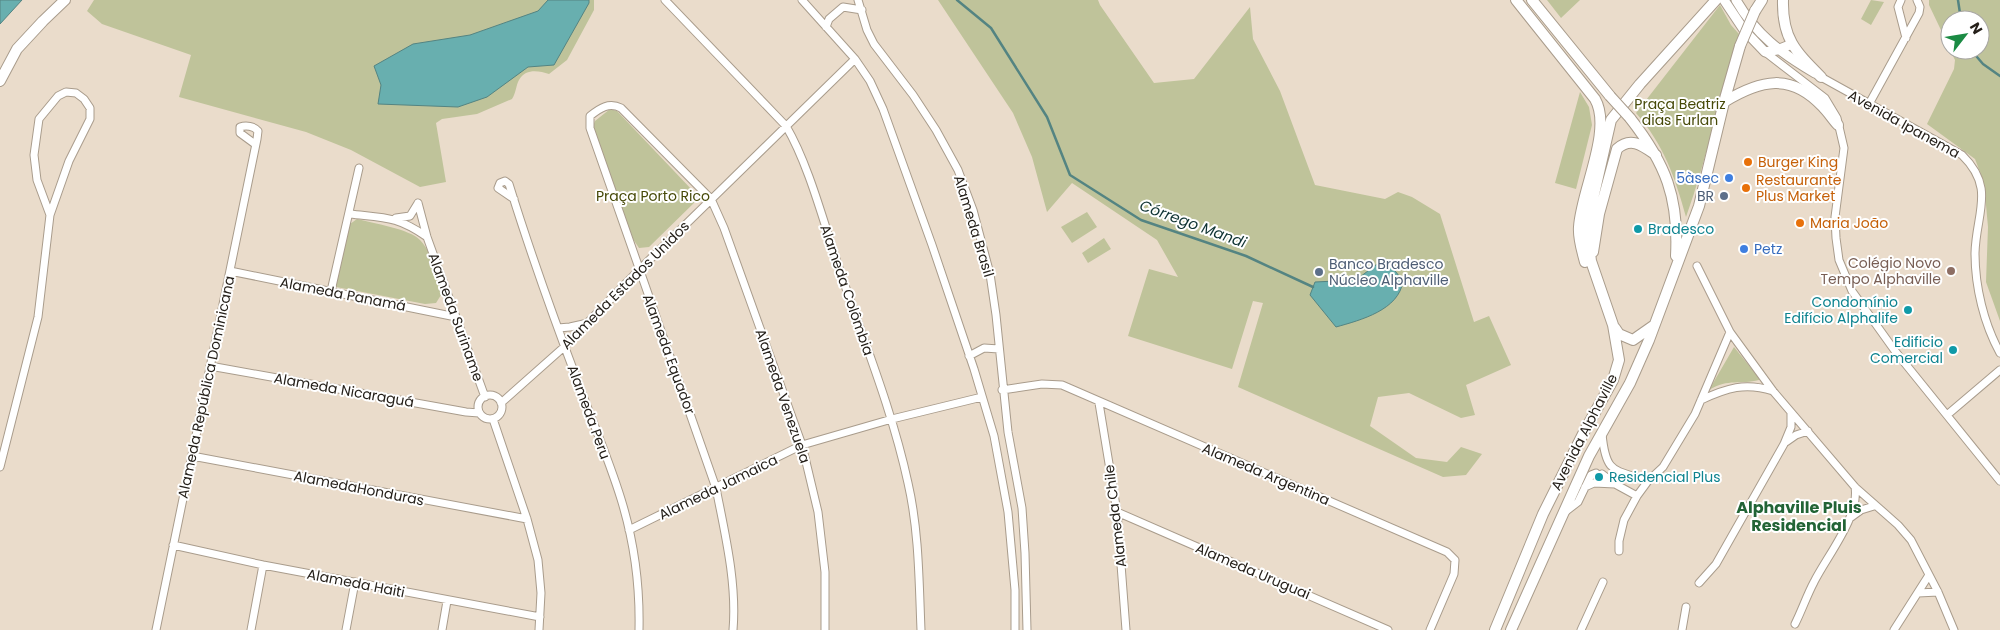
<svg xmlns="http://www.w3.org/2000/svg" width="2000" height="630" viewBox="0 0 2000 630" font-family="Poppins,sans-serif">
<rect width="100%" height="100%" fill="#eadccb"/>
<path fill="#bfc39a" d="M94,0H594V10L567,60L549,74C539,71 526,68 519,80C516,85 516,93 512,99L477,114L442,119L436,123L446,182L420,187L351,150L306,132L179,97L191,55L102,24L87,11Z
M938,0H1098L1100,5L1154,83L1194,79L1250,7L1253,39L1280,91L1315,185L1385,199L1398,192L1412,197L1440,214L1474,322L1489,316L1511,365L1466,385L1475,415L1461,418L1409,393L1378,397L1370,426L1416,458L1447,462L1461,447L1482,454L1466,475L1443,477L1238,387L1263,303L1253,301L1232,369L1128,336L1149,269L1178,277L1157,240L1072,183L1047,212L1032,157L1013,113Z
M1547,0H1580L1561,18Z
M1871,0L1884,2L1871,25L1861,19Z
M1929,0H2000V321L1986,282L1988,227L1984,183L1975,159L1927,124L1954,69L1955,60L1950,50H1980V20H1950V49L1929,5Z
M1720,5L1731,25L1739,34C1719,94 1708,157 1686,217C1675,177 1664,145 1636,113Z
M1580,92L1589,107L1592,125L1576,189L1555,183Z
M610,109L617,111L693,191L696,201L649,247L639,248L633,239L593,126L595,121Z
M1087,212L1097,227L1072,243L1061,227Z
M357,219C372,223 410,229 420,240C433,254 439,277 441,295L436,303L425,304L336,287L350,224Z
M1104,238L1111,249L1088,263L1082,253Z
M1734,347L1759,378V380C1740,385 1729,378 1709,390Z"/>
<path fill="#68afaf" stroke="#548482" d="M0,0H22L0,24Z
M548,0H589V3L554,65L528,67L487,97L458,107L378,104L381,85L374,66L413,44L470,35L538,11Z
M1385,258L1403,281C1399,310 1361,320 1336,327L1310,295L1315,282L1356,280Z"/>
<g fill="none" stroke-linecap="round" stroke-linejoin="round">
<path stroke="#548482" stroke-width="2.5" d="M957,0L991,28L1047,117L1070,175L1141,220L1246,256L1313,287
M1958,0L1961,20
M1971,50L1983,64L2000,76"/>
<g stroke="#a99c8c" stroke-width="9">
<path id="minor" d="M665,0L786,126C809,165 824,224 839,268C863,339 892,409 908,483C919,531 919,581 921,630
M802,0L855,59L870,81L883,109L932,245L974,369L994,436L1008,512L1015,590V630
M858,0L867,30L874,44L913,95L936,130L958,170L973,210L990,274L996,315L1008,432L1022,508L1025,553L1027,630
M1901,0L1898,7L1906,38
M826,27L829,19L843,7L862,10
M1765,52L1825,98L1837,118L1844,148L1835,217L1836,238L1839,260L1852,291L1895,351L2000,481
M1821,77L1962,155C1996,188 1976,213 1975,253C1975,287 1984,324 2000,353
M1869,104L1919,13L1920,7L1917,0
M514,199L498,188L500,183L505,181L509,184C530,252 554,319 579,385C593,423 609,460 621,499C634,541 640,586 639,630
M418,203L427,237L485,397
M350,214C385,218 397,216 427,237
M396,218L410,216L418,203
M1697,266L1730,332L1773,391L1855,487L1898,525L1911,540L1938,592L1954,630
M230,271L456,317
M331,291L359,168
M558,328L570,327L588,323
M969,356L984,348L999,349
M210,366L466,412L479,413
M1002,390L1042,384L1062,385L1447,552L1455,560L1454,574L1430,630
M478 407a12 12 0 1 1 24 0a12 12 0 1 1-24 0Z
M1701,400C1727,388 1745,382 1773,391
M501,403L564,347L639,270L855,59
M1099,403L1117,512L1126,630
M1947,415L2000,370
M493,419L527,519L538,560L541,593L539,630
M1602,434C1606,475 1614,469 1648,481
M1786,442L1796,435L1808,431
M192,456L527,519
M0,467L38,317L50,215L69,161L90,119V108L84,99L76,93L66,92L58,96L39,119L34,155L37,180L50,215
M1602,474L1615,484L1637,496
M1585,487L1594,483L1615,484
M1117,512L1388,630
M1565,512L1578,502L1591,475L1596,473
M1850,518L1861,510L1874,506
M629,530L802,445L892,419L982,397
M173,545L263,565L540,617
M1619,551V541L1624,520L1637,496L1648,481L1663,467L1695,414L1730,332
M1699,583L1716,564L1784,444L1791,427V413
M1918,593L1938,592
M1795,624C1802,610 1807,595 1814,582C1827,556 1860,516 1855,487
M156,630L257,139L258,131C254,126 246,125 240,127V133L255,144
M251,630L263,565
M346,630L355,582
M442,630L447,601
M733,630C737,583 725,534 716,488L590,128V116C600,108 609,102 621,108L711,199L724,228L802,445L818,512L825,572V630
M1581,630L1603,582
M1682,630L1686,607
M1894,630L1929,575"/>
</g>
<g stroke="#a99c8c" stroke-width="11">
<path id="tertiary" d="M1724,0L1744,30L1765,52L1777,50L1792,44
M1736,0C1756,35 1781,53 1815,73"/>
</g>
<g stroke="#a99c8c" stroke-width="12">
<path id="secondary" d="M1516,0L1595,99C1613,130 1581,191 1579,227C1578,239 1582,250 1585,262
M1532,0L1610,96
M1783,0C1782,38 1795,51 1821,77
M1755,11L1762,0
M0,81L17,49L43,21L65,0
M1724,102C1760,80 1791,72 1823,107C1829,113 1833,120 1838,125
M1630,118C1666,164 1679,198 1676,256
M1593,252L1599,214L1617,149C1631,136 1643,146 1656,155
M1615,328L1619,334L1633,340L1653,326
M1495,630L1543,514L1584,432L1613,380L1619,360L1613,325L1591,261L1588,236L1590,212L1611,120L1640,84L1716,0
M1511,630L1589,456L1630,383L1649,340L1699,206L1724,102L1740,46"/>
</g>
<use href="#minor" stroke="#fff" stroke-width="7"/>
<use href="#tertiary" stroke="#fff" stroke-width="9"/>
<use href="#secondary" stroke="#fff" stroke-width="10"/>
<g stroke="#a99c8c" stroke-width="12" stroke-linecap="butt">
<path id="secondary-bridge" d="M1740,46L1755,11
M1610,96L1630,118"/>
</g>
<use href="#secondary-bridge" stroke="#fff" stroke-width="10"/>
</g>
<g fill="#e8710a" stroke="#fff" stroke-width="2">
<circle cx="1748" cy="162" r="5"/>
<circle cx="1746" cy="188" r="5"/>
<circle cx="1800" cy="223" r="5"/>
</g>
<g fill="#3f7fe0" stroke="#fff" stroke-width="2">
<circle cx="1729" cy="178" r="5"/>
<circle cx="1744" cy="249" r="5"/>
</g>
<g fill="#5c6f8a" stroke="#fff" stroke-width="2">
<circle cx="1724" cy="196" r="5"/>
<circle cx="1319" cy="272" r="5"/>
</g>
<g fill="#0f9aa8" stroke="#fff" stroke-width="2">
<circle cx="1638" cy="229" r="5"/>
<circle cx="1908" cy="310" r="5"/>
<circle cx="1953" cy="350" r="5"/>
<circle cx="1599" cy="477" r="5"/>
</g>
<circle fill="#8d6e63" stroke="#fff" stroke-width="2" cx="1951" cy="271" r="5"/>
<g text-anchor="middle" stroke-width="4" stroke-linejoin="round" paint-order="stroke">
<g font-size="14" fill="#464908" stroke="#fff">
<text x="1680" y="109">Praça Beatriz<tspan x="1680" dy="16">dias Furlan</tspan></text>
<text x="653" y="201">Praça Porto Rico</text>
</g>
<g font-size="14" fill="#25201a" stroke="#fff">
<text transform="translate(1904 124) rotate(29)" y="5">Avenida Ipanema</text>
<text transform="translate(974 226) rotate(73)" y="5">Alameda Brasil</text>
<text transform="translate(625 285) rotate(-45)" y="5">Alameda Estados Unidos</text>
<text transform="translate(847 290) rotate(71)" y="5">Alameda Colômbia</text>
<text transform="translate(343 294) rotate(11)" y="5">Alameda Panamá</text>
<text transform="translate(456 317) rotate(70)" y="5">Alameda Suriname</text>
<text transform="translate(669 354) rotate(70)" y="5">Alameda Equador</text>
<text transform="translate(206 387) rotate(-78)" y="5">Alameda República Dominicana</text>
<text transform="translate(344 390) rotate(10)" y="5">Alameda Nicaraguá</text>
<text transform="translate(783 396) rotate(71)" y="5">Alameda Venezuela</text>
<text transform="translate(589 412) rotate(70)" y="5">Alameda Peru</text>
<text transform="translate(1584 432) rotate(-63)" y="5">Avenida Alphaville</text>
<text transform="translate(1266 474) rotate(23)" y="5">Alameda Argentina</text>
<text transform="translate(718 487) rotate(-26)" y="5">Alameda Jamaica</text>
<text transform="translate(359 488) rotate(11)" y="5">AlamedaHonduras</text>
<text transform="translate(1115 516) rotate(-97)" y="5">Alameda Chile</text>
<text transform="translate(1253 571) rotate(23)" y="5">Alameda Uruguai</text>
<text transform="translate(356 583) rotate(11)" y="5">Alameda Haiti</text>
</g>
<g font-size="14" fill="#c56008" stroke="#fff" text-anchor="start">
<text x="1758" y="167">Burger King</text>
<text x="1756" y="185">Restaurante<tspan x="1756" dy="16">Plus Market</tspan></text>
<text x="1810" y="228">Maria João</text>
</g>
<g font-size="14" fill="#366cbe" stroke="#fff" text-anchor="end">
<text x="1719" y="183">5àsec</text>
<text x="1754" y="254" text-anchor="start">Petz</text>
</g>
<g font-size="14" fill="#4e5e75" stroke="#fff" text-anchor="end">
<text x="1714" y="201">BR</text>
<text x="1329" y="269" text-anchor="start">Banco Bradesco<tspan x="1329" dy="16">Núcleo Alphaville</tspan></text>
</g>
<g font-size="14" fill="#0d838f" stroke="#fff" text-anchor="start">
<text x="1648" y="234">Bradesco</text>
<text x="1898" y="307" text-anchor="end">Condomínio<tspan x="1898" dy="16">Edifício Alphalife</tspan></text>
<text x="1943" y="347" text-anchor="end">Edificio<tspan x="1943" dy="16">Comercial</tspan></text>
<text x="1609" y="482">Residencial Plus</text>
</g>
<g font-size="14" fill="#785e54" stroke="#fff" text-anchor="end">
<text x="1941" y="268">Colégio Novo<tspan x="1941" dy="16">Tempo Alphaville</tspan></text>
</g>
<g font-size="15" font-style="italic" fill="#0f3333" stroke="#fff">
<text transform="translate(1193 224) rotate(20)" y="5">Córrego Mandi</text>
</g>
<g font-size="16" font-weight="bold" fill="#226436" stroke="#fff">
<text x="1799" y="513">Alphaville Pluis<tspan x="1799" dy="18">Residencial</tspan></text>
</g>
</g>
<g transform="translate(1965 35) rotate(59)"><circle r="24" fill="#ffffff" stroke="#a8a6a3"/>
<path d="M0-4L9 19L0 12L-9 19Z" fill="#1b8b44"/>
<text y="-8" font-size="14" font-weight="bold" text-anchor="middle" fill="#25201a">N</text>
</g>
</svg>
